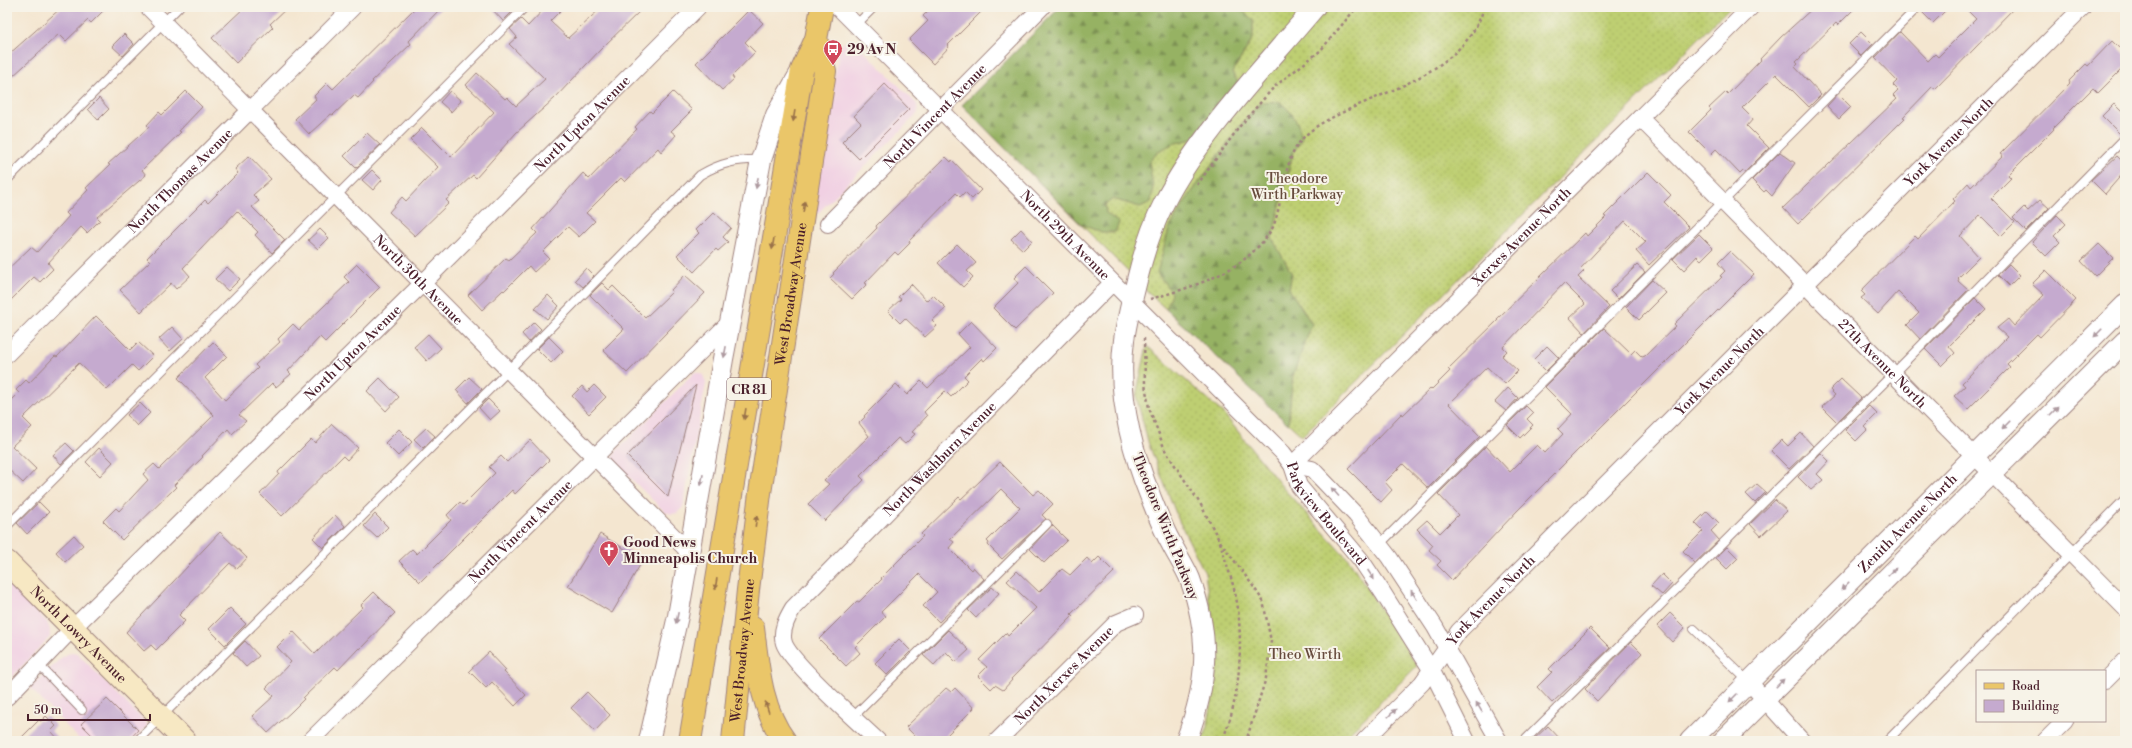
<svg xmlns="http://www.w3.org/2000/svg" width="2132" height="748" viewBox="0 0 2132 748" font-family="'Libre Bodoni',serif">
<defs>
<pattern id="grass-dots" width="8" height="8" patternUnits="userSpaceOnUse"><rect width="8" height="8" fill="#becf72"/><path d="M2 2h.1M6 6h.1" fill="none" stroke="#a5b163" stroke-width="1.8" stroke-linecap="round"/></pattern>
<pattern id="forest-firs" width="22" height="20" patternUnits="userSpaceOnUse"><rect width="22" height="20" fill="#96b264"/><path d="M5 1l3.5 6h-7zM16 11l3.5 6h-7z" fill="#7c9053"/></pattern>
</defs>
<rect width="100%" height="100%" fill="#f7f3e8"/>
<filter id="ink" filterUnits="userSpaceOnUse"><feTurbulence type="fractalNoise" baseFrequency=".025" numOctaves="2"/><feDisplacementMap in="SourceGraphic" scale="8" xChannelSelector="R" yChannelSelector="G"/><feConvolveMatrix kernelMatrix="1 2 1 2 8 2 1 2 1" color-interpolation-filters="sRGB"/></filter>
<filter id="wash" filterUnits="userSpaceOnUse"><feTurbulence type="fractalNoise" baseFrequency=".012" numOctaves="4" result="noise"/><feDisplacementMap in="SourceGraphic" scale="16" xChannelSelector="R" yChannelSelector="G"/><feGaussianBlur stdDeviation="0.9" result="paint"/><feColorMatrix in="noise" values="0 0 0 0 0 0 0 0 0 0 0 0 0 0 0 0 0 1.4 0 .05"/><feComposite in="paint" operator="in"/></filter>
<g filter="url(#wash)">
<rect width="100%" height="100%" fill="#f4e6d0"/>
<path fill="#f1d0e3" d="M852,39L917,104L918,113L818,213L812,212L839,51L840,46L846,41Z
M695,372L703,375L706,383L683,507L677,513L672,514L665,512L614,462L613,457L617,450Z
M7,582L47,622L50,630V637L7,682Z
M71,652L77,653L148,725L132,741H81L30,688L61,658Z"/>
<path fill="url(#grass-dots)" stroke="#84774e" d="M1060,7H1730L1302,436L1155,299L962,105Z
M1147,346L1224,414L1284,489L1349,560L1417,666L1341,741H1201L1207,730L1218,664L1205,573L1179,521L1149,445L1136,396Z"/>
<path fill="url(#forest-firs)" stroke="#706848" d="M1060,7H1238L1253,20V38L1232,73L1238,82L1196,138L1172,144L1159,151L1149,162L1153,187L1151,202L1140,207L1113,199L1105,205L1106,213L1119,223L1115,232H1101L1082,225L962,105Z
M1280,102C1293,113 1299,122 1302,139L1293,153L1272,238L1292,274L1289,289L1312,324L1293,375L1288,424L1166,309L1172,293L1157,273L1169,229L1184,203L1240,126L1260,103Z"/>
<g id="blocks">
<path fill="#c5aacf" d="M62,7H107L91,23L88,20L66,41L59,34L13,76L7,70V56Z
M245,7H288L270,24L273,27L236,63L212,38Z
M416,7H442L409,41L411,44L372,81L373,82L358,98L354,95L333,115L331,114L309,134L295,119L316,99L314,96L327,83L333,89Z
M490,7H510L513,11L503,21Z
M546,7H564L550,21L568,38L602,7H644L601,49L555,98L516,133L476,178L473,175L446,200L449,203L415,236L389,212L402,197L406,201L438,167L410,140L422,128L451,157L494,112L466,85L477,73L505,99L507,97L516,106L545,79L509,44L517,37L510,29L521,19L528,26Z
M932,7H986L947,46L949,47L933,64L909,40L928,21L923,16Z
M1814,7H1856L1838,25L1836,23L1796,62L1798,64L1795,67L1821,95L1809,107L1776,74L1742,108L1753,119L1747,126L1769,148L1745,172L1743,171L1740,174L1716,149L1711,154L1689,132L1711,110L1709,108L1726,92L1728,94L1761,60L1760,59L1781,37Z
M1923,7H1949L1933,23L1921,11Z
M1964,7H2015L1935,89L1932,87L1903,117L1905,118L1798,224L1783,208L1897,99L1893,95L1898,90L1893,85L1897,81L1875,58L1900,32L1928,61L1935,54L1938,57L1976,19Z
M749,10L763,23L745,42L755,52L732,76L734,79L722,90L696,63Z
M1861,32L1873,44L1861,56L1849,44Z
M124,34L134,44L123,56L112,46Z
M2112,41L2125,54V66L2098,93L2093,88L2053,128L2054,129L2008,175L2011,178L1991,198L2015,222L2001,236L1980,215L1960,236L1979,257L1958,278L1959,279L1958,281L1968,290L1920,339L1907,325L1919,313L1898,292L1878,314L1861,298L1865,295L1861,291L1915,236L1918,239L1955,201L1953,199L1968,183L1971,187L2003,156L2000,154L2070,83L2069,81L2086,64L2088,66Z
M885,84L909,109L859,159L842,142L861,123L854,116Z
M186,91L202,107L179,131L181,132L142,170L146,175L97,217L100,220L87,233L81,227L48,263L53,269L40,282L34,277L7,304V270L31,247L37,252L69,216L66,213L88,190L86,188L110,165L108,164L149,127L147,125L159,112L162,115Z
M450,91L461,101L451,112L440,102Z
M673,92L692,110L671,131L676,135L661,152L658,148L625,182L621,178L586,213L595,221L579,237L568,227L543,252L549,258L534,272L529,266L504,291L503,290L482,310L468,295L506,258L509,260L537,233L533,229L583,173L589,179L637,129L635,127L650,111L652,113Z
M1838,94L1851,107L1839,119L1827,106Z
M99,98L109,109L98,120L88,109Z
M2114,104L2125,115V133L2121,135L2102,116Z
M367,133L380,145L356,168L344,156Z
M1780,152L1795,163L1772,196L1766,190L1764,192L1752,180Z
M249,156L271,179L253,195L259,201L252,207L285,240L272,253L255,235L258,232L237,211L183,268L190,276L176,289L171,283L141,312L120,290L150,261L147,258L205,200L208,203L238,173L235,169Z
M2117,156L2125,164V171L2105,194L2091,180Z
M946,157L951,162L952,160L981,190L972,199L965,192L960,197L956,193L909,241L910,243L898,255L895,252L865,283L867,284L852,299L830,278L834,274L833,273L877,228L876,226Z
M372,170L382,180L373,190L362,180Z
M1648,172L1671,195L1664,202L1689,227L1649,265L1636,251L1646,242L1625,221L1581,268L1584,271L1578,277L1609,307L1584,333L1570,318L1585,304L1564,283L1503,347L1507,351L1502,356L1518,371L1505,384L1487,367L1449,404L1480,436L1428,488L1403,464L1385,482L1392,490L1381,502L1348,469L1402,413L1403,415L1431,388L1432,389L1450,371L1448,369L1498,320L1497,319L1585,233L1587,236L1606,217L1604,216Z
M2040,200L2049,208L2026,231L2013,218L2024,207L2028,211Z
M714,212L731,228L723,237L728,242L718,251L716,249L694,272L677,255L699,233L696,230Z
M2057,215L2066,224L2054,236L2060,242L2046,256L2032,242Z
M320,229L329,238L318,249L308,240Z
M1021,229L1032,241L1023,250L1011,239Z
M1699,234L1713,248L1701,260L1697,256L1684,270L1673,259Z
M957,244L976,263L967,271L973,277L963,287L938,263Z
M2099,244L2113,258L2095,276L2081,261Z
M1730,251L1754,274L1517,511L1452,580L1437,565L1441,561L1429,550L1433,545L1417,529L1427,520L1440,533L1458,515L1438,494L1486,446L1510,472L1537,445L1545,453L1563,434L1558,429L1572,414L1545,387L1604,328L1631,354L1635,350L1642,357L1645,356L1676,326L1674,324L1722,277L1720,276L1725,271L1718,263Z
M357,264L380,287L325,342L320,337L288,371L291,374L276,387L272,383L239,415L246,421L232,434L228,429L202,456L203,457L174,485L176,487L122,540L103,521L116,508L119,511L148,480L143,474L154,464L159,469L214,415L178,378L213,342L227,356L205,378L225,400L258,368L255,365L280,342L278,339L293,324L299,330L349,282L344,277Z
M2009,264L2020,275L2009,286L1998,275Z
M1637,265L1645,272L1618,299L1610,291Z
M1026,266L1053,293L1015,330L993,308L1018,283L1014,278Z
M227,267L240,279L228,291L215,279Z
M586,268L594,276L583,287L575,280Z
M2046,270L2076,300L2040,337L2037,334L2007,364L2010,367L1968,409L1954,396L1965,386L1962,383L2007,337L1997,328L2008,319L2014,326L2044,295L2032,284Z
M685,275L705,293L627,373L603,350L624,329L590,295L602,283L609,290L613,286L645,318L672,292L671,290Z
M1652,280L1666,293L1639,320L1626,307Z
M911,284L927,301L933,295L946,308L932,321L937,326L925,337L905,318L900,323L888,311L901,299L898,297Z
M548,295L559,306L547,319L535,309Z
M1975,298L1986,309L1949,346L1955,353L1942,366L1925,349Z
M96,316L130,350L138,342L153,356L138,371L132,365L107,390L79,363L23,418L32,427L12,446L36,469L23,483L7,468V405L19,393L16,390L26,380L29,383L55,356L57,357Z
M971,321L997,348L984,361L982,358L964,376L968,380L951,397L945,391L924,412L927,416L912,432L915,434L905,444L898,438L860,476L864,480L825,521L808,504L829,484L824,480L869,436L859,423L865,417L864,416L896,384L907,395L921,381L928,388L970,347L958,334Z
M534,322L541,329L529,342L522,334Z
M172,327L183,339L170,351L159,339Z
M428,334L441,348L427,361L414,347Z
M549,337L563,351L551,363L537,349Z
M1547,346L1559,358L1546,371L1534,359Z
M469,377L482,389L468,403L456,390Z
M380,378L399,397L386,411L367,391Z
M1841,379L1861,398L1837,422L1822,407L1835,395L1830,390Z
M594,385L606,397L589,414L572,396L582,386L587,392Z
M696,385L668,497L627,456Z
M1508,388L1518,398L1506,411L1495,402Z
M488,399L500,411L490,420L479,408Z
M140,403L150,413L137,426L127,415Z
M1526,406L1533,413L1527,419L1533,425L1520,438L1507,425Z
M1869,406L1877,414L1864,427L1867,430L1856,441L1845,430Z
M332,424L358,448L347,460L343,456L282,516L260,494L279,474L278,472L311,439L315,443Z
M426,428L435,436L423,448L414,439Z
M399,429L412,442L398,456L385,443Z
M1801,433L1813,446L1789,469L1771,451L1782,440L1788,446Z
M530,440L549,460L515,494L512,490L420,582L399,561L412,549L417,554L451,520L447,515L460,502L463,505L495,473L489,467L501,456L507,462Z
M66,443L74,451L61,464L53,455Z
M99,448L113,462L100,476L86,462Z
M1821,453L1829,461L1817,474L1823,480L1811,490L1798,477Z
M1000,462L1033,495L1039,490L1053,504L1042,515L1046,519L1002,559L988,545L989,543L987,541L1020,508L1001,489L950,539L954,542L949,548L971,570L973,567L984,579L939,622L923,606L937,592L919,574L881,612L886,616L855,647L860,653L846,666L819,639L857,601L859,602L882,579L881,578L923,536L921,534L959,497L961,499Z
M1757,484L1766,492L1755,503L1746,494Z
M1775,500L1787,511L1761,536L1750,524Z
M39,502L49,512L27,534L17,523Z
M1707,511L1719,523L1711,531L1719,540L1695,563L1683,551L1703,531L1695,523Z
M375,514L388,527L377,538L364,526Z
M335,515L345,526L323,548L313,538Z
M1052,525L1067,540L1044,563L1030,549Z
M220,532L247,558L237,569L230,563L179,615L185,621L156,650L151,645L144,651L126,632Z
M600,534L643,560L612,613L568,586Z
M74,535L83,545L65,562L56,552Z
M1727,547L1738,558L1727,569L1716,558Z
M1099,557L1114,572L1071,614L1073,616L1011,679L1012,680L1003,690L995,685L991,689L978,676L987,667L979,660L1006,633L1008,636L1036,608L1007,581L1017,571L1039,592L1062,569L1070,575L1087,558L1092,564Z
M1662,574L1672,584L1662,595L1651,586Z
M992,587L999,593L976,618L968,610Z
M374,592L395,613L360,649L359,648L338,670L335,667L303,698L304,699L291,712L268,733L252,716L274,696L266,688L291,662L277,647L293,631L315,654L363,607L361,605Z
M230,608L246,624L225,645L209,629Z
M1670,613L1685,628L1672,642L1657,626Z
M1590,628L1610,648L1552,703L1537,687L1552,672L1549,669Z
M948,630L969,650L956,662L946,652L934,665L923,655Z
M899,639L911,651L887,675L875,663Z
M245,641L259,656L246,667L233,653Z
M1631,642L1642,653L1597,701L1585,689Z
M489,652L506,670L504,672L526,695L515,706L492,682L486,688L469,671Z
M946,688L951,692L955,688L974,708L941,741H920L906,727Z
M587,692L610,715L595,731L571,708Z
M107,699L138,730L128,741H98L81,724Z
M46,716L56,726L51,731L60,741H18L39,720L41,721Z
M1548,726L1562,741H1532Z"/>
</g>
</g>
<g filter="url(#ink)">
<use href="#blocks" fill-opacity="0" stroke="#9f827e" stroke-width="1"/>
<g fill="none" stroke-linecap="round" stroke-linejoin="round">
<g stroke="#9f827e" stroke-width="10">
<path id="service" d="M856,25L874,7
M7,180L179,7
M7,526L525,7
M1379,545L1918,7
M1694,629L1749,682
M39,665L82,710
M853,717L1047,524
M137,741L509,370L700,175C720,163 738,159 761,160
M1524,741L1893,374L2125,138
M1887,741L2125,499"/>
</g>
<g stroke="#9f827e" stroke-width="18">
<g id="minor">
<path id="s1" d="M148,7L689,552"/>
<path id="s2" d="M838,7L1283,453L1292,465L1299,486L1361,560L1383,593L1432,671L1467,741"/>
<path id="s3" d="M1640,118L2125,608"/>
<path id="s4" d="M828,224L1042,7"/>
<path id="s5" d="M7,354L353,7"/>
<path id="s6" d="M1292,465L1751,7"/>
<path d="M1292,465L1312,469L1356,515L1389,557L1435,627L1499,741"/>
<path d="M2105,681L2125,661"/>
<path d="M1749,682L1802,741"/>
<path id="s7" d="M7,697L74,627L423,283L698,7"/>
<path id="s8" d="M310,741L731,321"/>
<path id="s9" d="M878,741C859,723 790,662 784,643C780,631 787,618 793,608L1112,283"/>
<path id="s10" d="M997,741L1116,623L1135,615"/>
<path id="s11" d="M1364,741L1422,683L1459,631L2083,7"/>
<path d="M2045,741L2065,721"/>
</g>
</g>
<g stroke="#9f827e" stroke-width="22">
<g id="tertiary">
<path d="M649,741L678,616L723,359L761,160L776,115L800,73"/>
<path d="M1186,741C1208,683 1211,638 1190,579C1185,567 1177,555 1171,543C1163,529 1157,513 1151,498C1131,449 1117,393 1124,340C1127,318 1133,297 1138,276C1144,252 1152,226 1164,203C1200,133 1264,68 1315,7"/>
<path id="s12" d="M1690,741L2125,305"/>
<path d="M1723,741L2125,341"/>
</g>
</g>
<g stroke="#9f827e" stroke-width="24">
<g id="secondary">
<path id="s13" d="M7,562L185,741"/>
</g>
</g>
<g stroke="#9f827e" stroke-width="24">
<g id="primary">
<path d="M753,628C758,667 761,709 785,741"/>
<path d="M690,741L802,70L816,39L822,7"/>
<path id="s14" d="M733,741L748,590L760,493L825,71L816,39"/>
</g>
</g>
<path stroke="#9f827e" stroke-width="2.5" stroke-dasharray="3 3" stroke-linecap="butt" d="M1197,185L1240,126L1274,87L1320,51L1357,7
M1150,299C1197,286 1247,271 1273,227C1284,199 1282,161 1303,138C1317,123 1336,116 1354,107C1402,86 1469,63 1484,7
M1144,338L1145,384L1149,408L1165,450L1201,505L1219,540L1253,586L1263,601L1271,641L1266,678L1246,741
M1220,542C1227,567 1238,594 1239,620C1242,660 1238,704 1222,741"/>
<use href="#service" stroke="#fff" stroke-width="8"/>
<use href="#minor" stroke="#fff" stroke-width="16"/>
<use href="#tertiary" stroke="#fff" stroke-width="20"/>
<use href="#secondary" stroke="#f7e8c3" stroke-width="22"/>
<use href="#primary" stroke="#eac669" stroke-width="22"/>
</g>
<defs><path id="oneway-solid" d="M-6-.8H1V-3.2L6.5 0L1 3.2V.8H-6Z"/></defs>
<g fill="#9a724a">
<use href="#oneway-solid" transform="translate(794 116) rotate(99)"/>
<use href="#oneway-solid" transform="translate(804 207) rotate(-81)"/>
<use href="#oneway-solid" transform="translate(773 244) rotate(99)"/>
<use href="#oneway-solid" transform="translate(745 414) rotate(99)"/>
<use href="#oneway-solid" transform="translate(756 521) rotate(-83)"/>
<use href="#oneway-solid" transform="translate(716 584) rotate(99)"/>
<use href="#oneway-solid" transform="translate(767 707) rotate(-108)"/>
</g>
<g fill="#ae9aa0">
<use href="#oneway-solid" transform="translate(757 183) rotate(101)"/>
<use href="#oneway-solid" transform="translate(2098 333) rotate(135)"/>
<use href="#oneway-solid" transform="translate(725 352) rotate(101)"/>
<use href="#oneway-solid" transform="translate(2054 411) rotate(-45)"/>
<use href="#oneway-solid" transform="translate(2006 425) rotate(135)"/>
<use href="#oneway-solid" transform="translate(702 480) rotate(100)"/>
<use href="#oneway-solid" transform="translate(1335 492) rotate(-132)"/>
<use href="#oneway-solid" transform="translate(1892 572) rotate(-45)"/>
<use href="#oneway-solid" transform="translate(1371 575) rotate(56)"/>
<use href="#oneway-solid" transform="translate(1845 586) rotate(135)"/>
<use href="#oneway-solid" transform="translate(1414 595) rotate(-122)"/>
<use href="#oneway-solid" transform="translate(677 618) rotate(102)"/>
<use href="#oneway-solid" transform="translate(1780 683) rotate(-45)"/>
<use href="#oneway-solid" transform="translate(1733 698) rotate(135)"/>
<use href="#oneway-solid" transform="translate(1479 707) rotate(-121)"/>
<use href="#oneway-solid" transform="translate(1392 713) rotate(-45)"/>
</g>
</g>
<defs>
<g id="bus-pin" transform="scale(1)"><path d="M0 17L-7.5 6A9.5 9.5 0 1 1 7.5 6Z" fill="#d1495b" stroke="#f7f3e8"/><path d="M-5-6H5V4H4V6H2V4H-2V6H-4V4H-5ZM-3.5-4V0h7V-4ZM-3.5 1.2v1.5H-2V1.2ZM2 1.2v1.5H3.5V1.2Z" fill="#fff"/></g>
<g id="church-pin" transform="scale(1)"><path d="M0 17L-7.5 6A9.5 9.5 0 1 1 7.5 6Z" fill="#d1495b" stroke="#f7f3e8"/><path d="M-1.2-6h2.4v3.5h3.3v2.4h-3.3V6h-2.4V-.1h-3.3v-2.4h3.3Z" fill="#fff"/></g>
</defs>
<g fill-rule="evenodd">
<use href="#bus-pin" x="833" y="49"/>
<use href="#church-pin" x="609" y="550"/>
</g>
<g text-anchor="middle" stroke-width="4" stroke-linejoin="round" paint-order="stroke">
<rect fill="#f7f3e8" stroke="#7e5f64" stroke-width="1" x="727" y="378" width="44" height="22" rx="3"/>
<g font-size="13" font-weight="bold" fill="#4a1f2b">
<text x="749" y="394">CR 81</text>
</g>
<g font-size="14" font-weight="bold" fill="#4a1f2b" stroke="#f7f3e8" text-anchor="start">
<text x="847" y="54">29 Av N</text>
<text x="623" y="547">Good News<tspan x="623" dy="16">Minneapolis Church</tspan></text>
</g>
<g font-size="14" fill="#4a1f2b" stroke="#f7f3e8">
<text dy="5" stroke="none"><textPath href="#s4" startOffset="152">North Vincent Avenue</textPath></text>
<text dy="5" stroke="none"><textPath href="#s7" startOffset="812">North Upton Avenue</textPath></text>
<text dy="5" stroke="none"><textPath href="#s11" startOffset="838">York Avenue North</textPath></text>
<text dy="5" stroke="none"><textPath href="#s5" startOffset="245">North Thomas Avenue</textPath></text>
<text dy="5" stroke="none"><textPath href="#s2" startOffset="322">North 29th Avenue</textPath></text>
<text dy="5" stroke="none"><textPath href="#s6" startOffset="324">Xerxes Avenue North</textPath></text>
<text dy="5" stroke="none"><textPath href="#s1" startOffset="384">North 30th Avenue</textPath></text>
<text dy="5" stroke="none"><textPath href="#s14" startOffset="451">West Broadway Avenue</textPath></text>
<text dy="5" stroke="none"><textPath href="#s7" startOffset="488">North Upton Avenue</textPath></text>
<text dy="5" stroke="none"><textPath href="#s3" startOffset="345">27th Avenue North</textPath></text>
<text dy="5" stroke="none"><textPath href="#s11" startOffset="514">York Avenue North</textPath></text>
<text dy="5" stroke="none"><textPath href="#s9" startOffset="383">North Washburn Avenue</textPath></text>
<text dy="5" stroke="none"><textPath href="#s2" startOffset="705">Parkview Boulevard</textPath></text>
<text dy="5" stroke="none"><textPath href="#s12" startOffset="308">Zenith Avenue North</textPath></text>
<text transform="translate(1166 526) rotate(68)" y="5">Theodore Wirth Parkway</text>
<text dy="5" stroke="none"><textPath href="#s8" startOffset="297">North Vincent Avenue</textPath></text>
<text dy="5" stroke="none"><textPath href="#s11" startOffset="190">York Avenue North</textPath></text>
<text dy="5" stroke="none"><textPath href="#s13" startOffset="102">North Lowry Avenue</textPath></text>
<text dy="5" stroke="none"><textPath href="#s14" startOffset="91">West Broadway Avenue</textPath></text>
<text dy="5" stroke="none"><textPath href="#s10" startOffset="94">North Xerxes Avenue</textPath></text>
</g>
<g font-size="14" fill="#674b3d" stroke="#f7f3e8">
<text x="1297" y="183">Theodore<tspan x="1297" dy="16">Wirth Parkway</tspan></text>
<text x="1305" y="659">Theo Wirth</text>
</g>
</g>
<rect width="2132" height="748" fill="none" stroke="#f7f3e8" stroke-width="24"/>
<rect x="1976" y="670" width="130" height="52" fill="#f7f3e8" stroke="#b29e9c"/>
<rect x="1984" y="683" width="20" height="6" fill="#eac669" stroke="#b29e9c"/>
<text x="2012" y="690" font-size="12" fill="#4a1f2b">Road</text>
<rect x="1984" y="700" width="20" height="12" fill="#c5aacf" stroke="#b29e9c"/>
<text x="2012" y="710" font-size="12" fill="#4a1f2b">Building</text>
<path d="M28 714v6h122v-6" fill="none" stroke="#4a1f2b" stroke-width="2"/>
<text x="34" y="714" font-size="12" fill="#4a1f2b" stroke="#f7f3e8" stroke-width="3" paint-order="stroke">50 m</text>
</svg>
